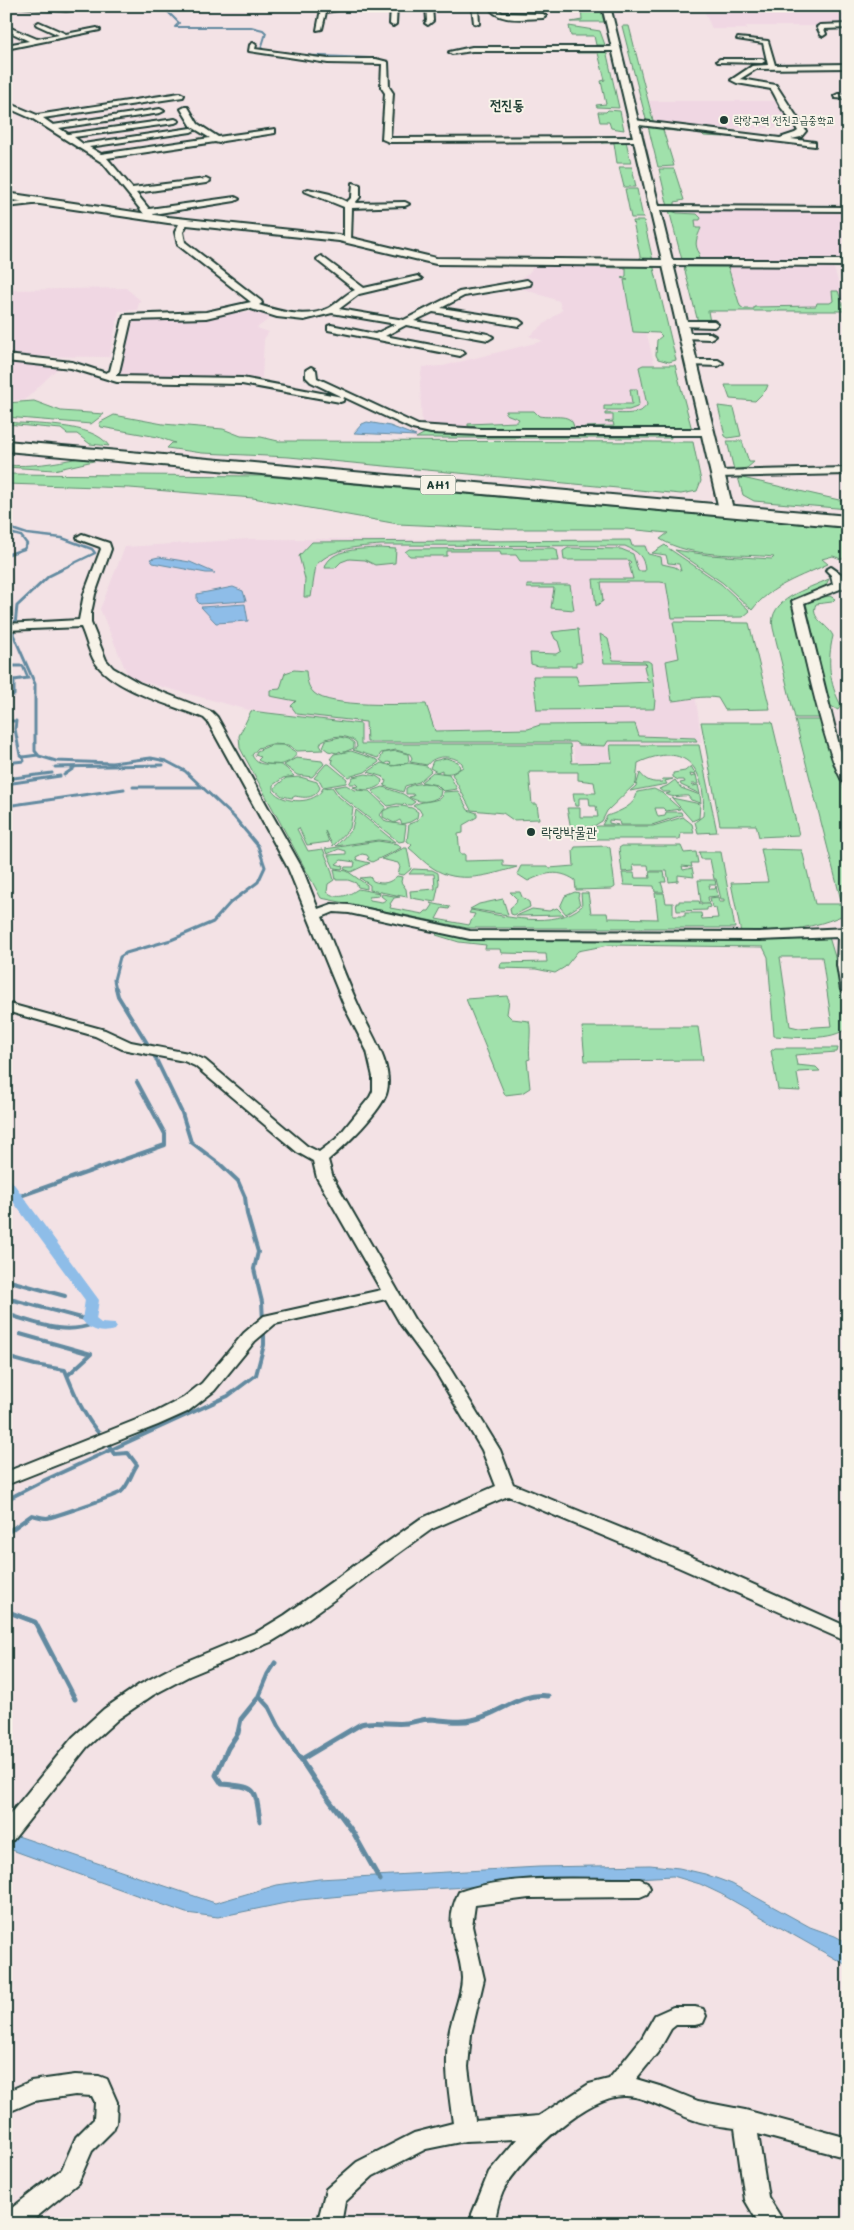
<svg xmlns="http://www.w3.org/2000/svg" width="854" height="2230" viewBox="0 0 854 2230" font-family="Mali,'Poor Story',sans-serif">
<rect width="100%" height="100%" fill="#f3e2e5"/>
<filter id="ink" filterUnits="userSpaceOnUse"><feTurbulence type="fractalNoise" baseFrequency=".02" numOctaves="2"/><feDisplacementMap in="SourceGraphic" scale="10" xChannelSelector="R" yChannelSelector="G"/><feConvolveMatrix kernelMatrix="1 2 1 2 8 2 1 2 1" color-interpolation-filters="sRGB"/></filter>
<g filter="url(#ink)">
<path fill="#f0d7e3" d="M702,6H846L848,7V26H746L747,29H712Z
M649,101H785L796,127L729,129L731,133L656,127Z
M689,207L848,208V261L699,260Z
M535,264L574,265L576,267L630,268L673,437L412,439L422,424L420,383L422,367L443,366L543,341L529,336L562,310L559,301L514,286L532,283L522,277L529,273Z
M694,264L833,265L847,310H705Z
M126,288L140,300L137,310L119,311L109,357L6,356V290Z
M229,312H269L273,316L257,328L269,332L264,339L262,378L125,379L117,377L129,321L226,316Z
M6,362L60,366L25,400L6,401Z
M250,539L632,540L633,545L647,544L650,554L664,556L666,564H677L702,743L609,744L610,761L576,763L572,744H362V724L249,710L129,678L100,609L125,547Z"/>
<path fill="#a0e1ab" stroke="#608f70" fill-rule="evenodd" d="M581,6H600L604,22H571L582,20Z
M569,26L600,31L605,45H596L594,36H571Z
M622,26H629L654,124L647,123Z
M577,50H606L619,108L597,107L596,105L606,104L601,81L605,80L598,53H577Z
M608,110L620,111L624,130L611,128L609,122H600L598,112H606Z
M648,126H650L725,135L724,137L704,136L701,133L663,130L674,166L658,167Z
M611,141H626L631,163H617L614,143H602Z
M619,167H632L636,187H624Z
M659,169H674L684,200L675,202V206L668,207Z
M625,189H637L643,218H631Z
M669,210L677,213L697,214L701,218L700,220H695L696,228H701C697,238 693,244 700,254L698,256L700,260H682Z
M633,221H644L653,261H641Z
M653,264L676,360L669,362L658,359L656,355L657,340L662,336L659,333L633,332L624,280H628L621,278L626,276V268L584,267V265Z
M684,267H728L740,306L744,309H754V307L816,306L817,303H830L833,301L832,291H838L845,311H708L710,322H698Z
M643,365H675L692,430L584,429V427L614,426L613,422H605L613,421V415H605V413C618,413 639,417 647,405L639,367Z
M725,385H768L766,390L755,401L730,399Z
M630,389H637L639,404L637,407L629,410H604V406H612V404H632Z
M34,401L61,411L104,414L91,424L6,417V403Z
M718,406L734,408L741,436L728,438L725,436Z
M506,411H534L539,416C554,419 574,411 574,430L481,431L477,427L468,426V424L517,422L519,419L506,414Z
M114,415L163,424L223,429L241,436L261,437L278,441L693,442L701,481L697,491L681,494L289,457L202,453L167,448L172,443H175L158,437L101,427L99,423Z
M6,422C33,425 93,422 109,446L90,444L77,434H67L61,429L6,424Z
M425,433L670,434L671,438H416Z
M727,441H742L749,462H754L747,468L734,470Z
M79,458L98,460L54,470L6,467V465C31,467 54,463 79,458Z
M6,474L262,476L848,528V556L841,559L833,556L822,559L828,564C802,576 770,586 752,610L723,583L675,550L709,555L772,559L774,557C736,553 693,559 660,539L668,533L627,529H507L398,524L253,498L130,488L6,484Z
M738,477L848,502V509L754,501L743,495Z
M630,540L632,546H645L648,554L661,557L662,564L675,567L681,571L679,564L668,563L666,555L652,553L665,545L668,548L721,584L750,611L743,617L672,618L666,583L660,582H601L603,601L596,606L593,579H633L629,564L631,562L628,560H564L563,551L568,548L621,549L633,554L638,571H645C644,556 638,552 625,546L381,545C358,547 334,547 316,565L311,597H304L305,579L299,556L312,542Z
M380,548L396,549L395,563L375,565L365,560L349,559L341,562L335,568H325C329,548 364,549 380,548Z
M554,548L557,550L559,561H520L516,555H501L500,551H447V556H410L405,552L409,549Z
M829,579L825,587L796,598L793,603L820,718H795L773,628C767,599 808,589 829,579Z
M527,585H570L574,610L551,608L554,588H527Z
M830,596L835,599L832,602L816,604C809,619 828,624 833,636C827,660 829,684 841,705L838,710L829,705L818,666L806,602L810,599Z
M673,622L749,623L770,709L725,710L718,698C701,695 688,700 672,701L666,661L679,658Z
M578,629L582,662H576V666H538L531,664L530,653L556,654L561,651L558,641L555,639L552,632Z
M600,634L608,639L613,660L648,661L651,663L655,700L654,709L537,710L533,676H576L579,685L651,682L647,679L644,666L647,665L645,663H604Z
M294,670L306,671C307,679 307,686 314,693C330,708 403,704 426,704L435,731L528,729L540,725L635,724L639,736L695,738L697,741H608L605,746L579,745L575,742H367L366,722L297,714L291,706L296,701L270,696V690L280,689L285,673Z
M251,711L361,724V744H570L572,763L612,762L610,745H699L717,832L698,833L695,822L703,816C707,770 687,740 638,763L636,783L607,811L602,821L594,826L571,829L567,808H580V817H598L596,806H590L589,798H579V806H575L573,793H596L594,782L578,780V772H529L532,804H537L539,819L513,820L503,813L471,810L452,774L463,767L462,763C453,755 435,754 427,765L410,762L412,758L410,754L396,750L381,753L378,758L353,750L357,747L356,742C346,734 333,735 322,741L320,745L323,750L297,751L288,745L272,744L258,748L252,755C258,769 270,762 281,765C285,766 291,773 294,776L283,778L273,785V791C283,804 316,805 323,788L332,787L339,797L353,808L350,828L333,846L325,831L329,842L307,845L299,828L297,829L308,851L323,849L331,869L334,880L328,884L327,892C337,900 348,896 358,889L380,893L379,896L369,897L370,900L382,902L386,900L381,896L382,894L400,897L394,898L390,904L391,905L390,908L423,914L426,911H429L433,905L430,903L450,907L449,909L442,908L436,919L469,925L475,914L469,913L471,910C503,916 555,930 582,906L581,893H588L591,913H607L608,918L658,919L655,893H664L666,903H673V916H685V913H701L702,919L718,918L716,908L712,907L710,898L718,897L719,902H724V899H721L716,879H714L710,859H701L699,852H721L735,928H467L321,898L240,748L239,736Z
M795,720H821L848,802V913C814,929 778,933 741,933L731,883L768,882L761,849L802,850L815,904H842Z
M701,722H772L799,835L759,837L756,825H720Z
M340,737L349,739L354,743V748L342,753L340,751L337,753L328,751L323,747L326,740Z
M271,745H284L296,752V755C288,767 269,767 258,760L261,757L255,755L257,751Z
M351,751L378,760L379,762L365,772L348,777L332,763L333,760L330,759L334,754Z
M396,751L408,754L409,761C403,766 396,766 389,765L391,763L388,762L385,764L380,760L383,753Z
M296,758L322,761L324,764L312,777L297,775L284,765Z
M446,758L458,762L460,768C455,773 449,774 442,773V770L437,772L430,768L433,761Z
M381,763L393,766L409,763L427,766L431,771L419,782L405,786L403,792L384,786L386,781L383,777L368,772Z
M326,764H329L347,779L346,783L323,787L320,781L314,778Z
M691,766L696,775L690,774L691,777L696,775L698,784H691L693,786L698,785L700,794L681,785L680,783L685,782L684,780H678L673,777V773L685,771Z
M433,772L449,774L457,789L443,791L437,785L421,782Z
M640,773C646,781 652,783 662,782L663,779H673L665,781L667,784L630,791L636,786Z
M366,774L376,776L382,780L381,785C373,791 363,791 353,787L358,786L356,784H349L353,777Z
M300,777L317,782L320,788C314,799 305,798 295,796L292,798L282,796L275,790V787L286,778Z
M675,780L681,788L700,795L701,803L691,800L688,796C680,795 674,799 666,794L670,793V792H663L659,789L667,786Z
M424,783L434,785L441,790L440,796C430,803 419,803 409,797L414,796L413,794H406V788L412,785Z
M346,785L355,790L369,791L386,807L380,815L386,822L406,825L404,841L399,842L341,796L334,787Z
M383,787L403,794L415,802L411,805L397,804L388,806L372,791Z
M654,789L662,793L680,809L666,811L663,808H655L658,817L665,816L666,812H681L682,815L652,825H620L619,821L609,820V823L618,825H602L607,816C618,812 636,806 637,792Z
M458,791L468,810L477,813V817L463,825V833L458,834L460,854H465V861L503,860V866L517,867C490,875 458,885 433,868C424,863 417,854 409,848L412,845L407,841L409,824L417,821L422,814L419,809L413,806C420,800 433,803 442,797L443,792Z
M672,798L700,804L699,818L692,821Z
M402,806L412,808L418,812L417,818L410,822L402,824L400,820L394,823L383,817V811L391,807Z
M356,810L395,842L378,840L336,846L352,829Z
M683,817L692,824L694,833H681L680,839H576L571,836V831L599,826H653Z
M378,841L398,844L401,848L372,862L367,859L369,858L367,855L362,854L356,857L357,860L370,863L351,872L344,869L345,867H354L355,862L341,860L336,864L343,866L342,869L334,868L328,855L346,854V851L339,849L327,854L325,849Z
M607,846L610,848L615,887L612,889L576,890L575,880C558,869 545,873 528,881L517,874L521,866H548L549,868L574,866L573,851L575,847Z
M622,846H681L684,853L696,852L698,863H691L692,867L682,866L683,870L692,868L694,877L678,875V881L669,882L667,871H649L648,865H633L634,871L622,872L619,848Z
M404,848H407L411,869L404,875L398,874L400,867L398,863L381,859Z
M334,869L347,871L367,885V889L358,887L356,883L348,880H336Z
M413,869L432,870L438,873L439,883L435,902L411,898L410,891L435,889L434,874H409Z
M649,872H664L666,882H661L664,892H655L654,886L624,885L622,873H634L635,878H650Z
M397,876L402,877L401,882L406,889L407,897L370,890V885L360,878L370,877L373,881C383,885 390,883 397,876Z
M698,880H715L716,885H709L710,889H715L716,886L718,896L708,897L709,903H701Z
M510,892H520L522,897L529,902L530,907L514,915L511,914L510,908L516,903L517,899Z
M575,892L579,893L578,897L580,905L566,914L560,907L565,896Z
M503,899L508,915L470,909L479,904Z
M679,901H699L700,904H709L710,907L707,908V910L677,911L676,903H679Z
M557,908L564,915L516,916L532,909L549,911Z
M441,930L470,937H829L835,957L848,1027C833,1042 794,1037 774,1036L768,957L763,947L609,945L578,951L565,967L555,973L536,969L500,968L501,963L547,962L546,954L501,953L500,949H485L486,945L459,942L436,935ZM780,957H822L832,1026L799,1028L790,1026Z
M507,996L509,1000L507,1014L512,1019L529,1021C532,1029 528,1050 530,1059L527,1060L530,1088L522,1093L505,1095L466,999Z
M582,1027H698L703,1060L585,1061Z
M775,1048H838L837,1052L795,1055L797,1065L816,1067L820,1071L798,1072L797,1074L800,1091L778,1090L771,1051Z"/>
<path fill="#8ebde8" stroke="#628aa0" d="M367,422L390,426L416,436L354,433L362,424Z
M159,557L190,562L215,573H206L153,563L150,559Z
M233,587L243,591L246,601L200,604L197,601V594Z
M245,604L248,621L216,623L201,607Z
M6,1832L215,1903L277,1885L319,1879L539,1867L650,1865L679,1868L705,1874L732,1884L810,1927L835,1936L848,1943V1966L721,1894L700,1884L673,1876L394,1891L300,1900L218,1917L186,1913L12,1850L6,1847Z"/>
<g fill="none" stroke-linecap="round" stroke-linejoin="round">
<path stroke="#628aa0" stroke-width="2" d="M110,7L167,11L179,23L175,27H251L263,30L266,33L261,49L266,51
M295,55L370,58"/>
<path stroke="#628aa0" stroke-width="2.5" d="M6,527L27,534L62,538L92,549L95,553L58,571
M6,532L21,536L27,544L24,549L6,555"/>
<path stroke="#628aa0" stroke-width="3" d="M15,625L17,606L49,576L61,570
M15,627L13,634L35,684V751L39,756L56,761L112,763L151,758L166,761L185,771L234,817L258,846L265,867L258,882L230,903L213,922L171,940L126,953L120,957L114,980L116,989
M6,666H23L28,678L14,680V695H6
M6,679L16,680
M6,721H16L15,729L20,755L23,757L38,755
M6,763L24,761L23,757
M55,767L163,765
M64,775L74,768
M6,779L52,773
M6,784L60,776
M133,787H201
M6,806L124,789"/>
<path stroke="#628aa0" stroke-width="4" d="M116,988L118,996L150,1048
M153,1053L182,1113L191,1142L220,1164L238,1181L245,1197L247,1214L258,1252L254,1269L262,1302L263,1321
M6,1201L165,1145V1134L137,1082
M6,1280L65,1296
M6,1298L89,1320
M6,1314C35,1322 63,1336 93,1324
M20,1334L91,1354L68,1375
M6,1357L35,1365L65,1370C75,1395 84,1417 102,1437
M6,1500L45,1480L228,1396L256,1375L264,1345V1328
M11,1530L32,1515C37,1516 42,1518 47,1518C54,1517 117,1495 121,1492C129,1485 131,1474 137,1465L128,1453L114,1454L107,1442"/>
<path stroke="#628aa0" stroke-width="5" d="M6,1533L12,1529
M6,1611L35,1622L75,1699
M259,1696L269,1707L279,1727L315,1781L353,1832L380,1880
M302,1759L361,1724C376,1720 392,1725 407,1723C415,1722 422,1719 430,1719C443,1720 459,1723 472,1720C499,1715 519,1692 548,1696
M260,1821C255,1787 257,1787 222,1784L216,1775L228,1748L238,1733L241,1719L258,1698L268,1674L275,1663"/>
<path fill="#8ebde8" fill-rule="evenodd" d="M6,1179L11,1180L99,1300L96,1319L101,1323L115,1324L117,1327L115,1330C102,1334 90,1331 82,1320L85,1300L6,1192Z"/>
<g stroke="#1f3d34" stroke-width="4">
<path id="street" d="M12,6H103L66,11Z
M339,6H362L326,12L322,29L317,30L321,9Z
M391,6H397L396,24L393,26L390,24Z
M426,6H432L433,21L428,25L425,23L427,21Z
M472,6H478L479,24L474,23Z
M489,6H495L502,13L543,14L546,16L543,18C527,18 496,24 489,6Z
M39,22L66,34L97,28L100,30L6,49V45L29,41L6,30V26L37,39L59,35L37,25L36,24Z
M848,24V28L824,29L826,34L823,36L821,35L817,27L820,25Z
M738,38L768,41L775,65L848,64V68L756,69L740,79L776,85L806,131L801,137L791,139L815,142V146L631,124V120H634L780,138L795,133L798,131C794,123 789,117 783,110C778,104 776,96 771,89L737,83L731,80L752,66L768,65L763,43L737,39Z
M253,43L256,45L255,49L328,59H376L388,62L389,87L393,93L390,138L638,137L642,139L638,141L389,142L382,139L385,93L381,87L382,64L328,63L249,51L250,45Z
M472,47H617L620,49L617,51H472L452,54L449,52Z
M720,59H762L765,61L762,63L718,62L717,61Z
M180,93L184,95L183,97L43,118L53,125L160,109L164,111L160,113L59,128L68,134L175,119L179,121L175,123L74,137L83,144L191,128L195,130L191,132L89,147L101,154L210,138L192,127L181,109L185,107H188L198,124L218,137L275,129V133L223,141L219,143L215,142L107,158L132,188L206,179L210,181L206,183L136,193L149,209L235,197L239,199L235,201L153,214L156,218L152,220H149L103,163L33,119L6,107V102L37,115Z
M838,94L848,95V99L835,98L834,96Z
M353,183L360,185V197L355,203L405,202L409,204L405,206L352,208L351,240L344,242V207L304,191L308,189L330,194L347,202L352,197Z
M39,199L43,201L42,203L6,207V203Z
M652,206L848,207V211L655,210L651,208Z
M181,220L188,222L183,232L185,242L261,301L262,303L259,305C281,312 307,319 329,308C338,303 345,294 355,290L318,261L317,259L321,256L364,288L418,276L422,279L359,294L339,309L404,320L459,292L527,280L531,283L530,285L464,296L441,308L519,320L523,323L519,326L433,312L414,321L488,334L493,337L488,340L406,325L385,336L463,351L465,353L460,356L328,330V326L331,325L375,334L396,324L332,313L304,320L277,317L248,308L206,318L131,320L119,372L115,376L242,378L342,397L311,382L306,377V370L311,367L316,370L317,378L418,425L481,429H709L714,432L709,435H481L431,433L412,429L344,397L343,401L340,402L242,384L117,382L71,368L6,361V355L72,362L106,373L110,371L124,315L206,312L251,302L178,245L175,232Z
M668,260H848V266L665,265V261Z
M683,321H714L718,324L714,327L680,326L679,324Z
M686,333H710L715,336L710,339L683,338L681,336Z
M692,360H718L723,363L718,366L689,365V361Z
M848,468V474L718,477L713,474L718,471Z
M82,534L109,543L111,549L95,594L91,613V623L106,660L113,668L139,683L212,712L217,717L302,868L318,909L332,904L349,905L470,931L759,932L848,928V994L841,990L837,965L838,937L759,940L470,939L349,913L334,912L322,917C335,948 346,979 360,1009C370,1033 393,1064 387,1091C384,1109 342,1149 328,1160L333,1178L414,1319L449,1367L500,1450L513,1484L692,1557L848,1627V1642L678,1567L508,1496L432,1529L299,1625L271,1642L189,1676L153,1695L118,1719L87,1747L13,1840L6,1842V1819L73,1737L104,1709L139,1685L175,1666L257,1632L285,1615L420,1519L496,1486L482,1450L437,1374L401,1325L386,1299L275,1324L255,1341L214,1391L187,1412L158,1425L6,1485V1472L156,1412L183,1398L202,1383L244,1333L264,1316L381,1290L317,1178L313,1161L297,1152L195,1066L184,1061L122,1049L95,1036L6,1011V1003L105,1030L131,1042L188,1053L205,1060L307,1146L319,1152L336,1139L370,1097L373,1091V1077L367,1051L346,1010L288,868L208,722L204,718C173,705 114,691 95,662C89,652 86,638 81,627L6,630V624L79,620L84,594L101,549L100,547L78,539L77,537Z
M831,567L841,574L844,586L843,588L804,603L840,749L848,767V787C831,782 798,626 792,601L833,584L831,575L826,570Z
M640,1879L647,1882L650,1888L647,1894L640,1897L529,1898L475,1905L472,1926L484,1979L471,2034L468,2067L475,2121L539,2116L589,2084L609,2079L642,2038L655,2015L673,2007H695L703,2009L706,2016L703,2023L695,2025H676L671,2029L658,2052L636,2079L666,2088L698,2101L745,2110L848,2138V2158L758,2134L768,2197L785,2224H759L745,2200L735,2128C721,2126 707,2125 694,2120C672,2113 649,2097 626,2096C587,2094 528,2153 507,2184C500,2195 496,2211 495,2224H471L472,2214L489,2172L517,2139L465,2141L426,2149L373,2176L345,2202L341,2224H317L326,2189L357,2162L414,2133L453,2123C449,2093 444,2065 449,2035C451,2018 462,1995 462,1978C461,1946 441,1927 459,1892C513,1873 583,1880 640,1879Z
M75,2075L99,2076L107,2079L117,2102L116,2123L113,2130L92,2151L78,2183L28,2224H6L8,2211L62,2169L76,2137L94,2119L95,2102L92,2096L75,2095L34,2101L6,2113V2092L31,2081Z"/>
</g>
<g stroke="#1f3d34" stroke-width="4">
<path id="secondary" d="M602,6H610L732,505L729,514H719L717,511L718,505L663,266L436,264L339,241L168,223L6,199V193L168,217L339,235L436,258L662,260Z"/>
</g>
<g stroke="#1f3d34" stroke-width="4">
<path id="highway" d="M6,441L848,516V527L6,451Z"/>
</g>
<use href="#street" fill="#f7f3e8" fill-rule="evenodd"/>
<use href="#secondary" fill="#f7f3e8" fill-rule="evenodd"/>
<use href="#highway" fill="#f7f3e8" fill-rule="evenodd"/>
</g>
</g>
<g fill="#1f3d34" stroke="#f7f3e8" stroke-width="2">
<circle cx="724" cy="120" r="5"/>
<circle cx="531" cy="832" r="5"/>
</g>
<g text-anchor="middle" stroke-width="4" stroke-linejoin="round" paint-order="stroke">
<g font-size="11" fill="#1f3d34" stroke="#f7f3e8" text-anchor="start">
<text x="734" y="124">락랑구역 전진고급중학교</text>
</g>
<rect fill="#f7f3e8" stroke="#60746a" stroke-width="1" x="420.5" y="475.5" width="35" height="19" rx="4"/>
<g font-size="12" font-weight="bold" fill="#1f3d34">
<text x="438" y="489">AH1</text>
</g>
<g font-size="14" font-weight="bold" fill="#1f3d34" stroke="#f7f3e8">
<text x="507" y="110">전진동</text>
</g>
<g font-size="14" fill="#1f3d34" stroke="#f7f3e8" text-anchor="start">
<text x="541" y="837">락랑박물관</text>
</g>
</g>
<rect width="854" height="2230" fill="none" stroke="#f7f3e8" stroke-width="25"/>
<rect x="12" y="12" width="829" height="2205" fill="none" stroke="#1f3d34" stroke-width="2" filter="url(#ink)"/>
</svg>
